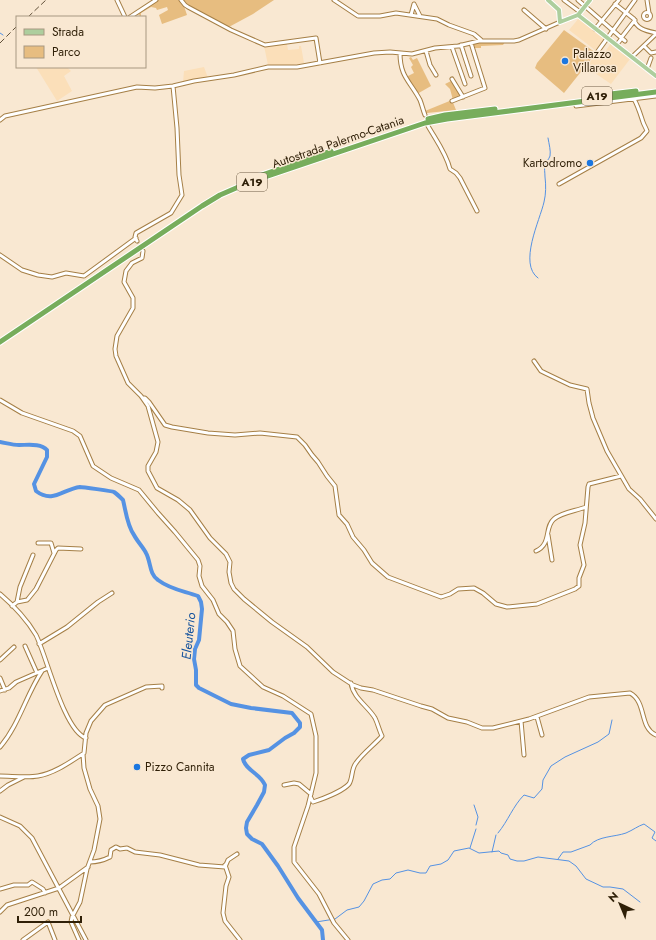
<svg xmlns="http://www.w3.org/2000/svg" width="656" height="940" viewBox="0 0 656 940" font-family="Jost,sans-serif">
<rect width="100%" height="100%" fill="#f9e8d2"/>
<path fill="#fbdfb9" d="M579,18L605,38L595,50L569,30Z
M611,43L612,46L630,59L611,84L586,67L598,52L603,55Z
M287,44L288,50L299,49V46H301L304,63L293,65H268L264,46Z
M36,67H67L71,71L64,76L72,91L57,101Z
M204,67L208,78L183,82L184,71Z"/>
<path fill="#e7bd80" d="M156,0H274L253,14L227,28L184,6L187,15L162,24L159,15L168,10L167,7L157,10L156,8L151,7L141,13V17L138,14L133,17L132,16Z
M564,30L596,53L564,93L535,68L537,63Z
M475,42L476,44L477,42H505L503,45L481,46V48H475L473,43Z
M411,57L413,60L417,58L431,86L417,94L416,90H415L406,77L414,73L411,67L413,65L409,58Z
M451,81L461,96L453,100L450,89L445,84Z
M452,100L456,110L427,113L426,115L425,111Z"/>
<g fill="none" stroke-linecap="round" stroke-linejoin="round">
<path stroke="#5592e3" stroke-width="1" d="M0,33L3,35
M538,278C518,264 540,220 544,202C546,194 546,185 545,177C545,173 544,168 545,165C546,162 549,159 550,156C551,151 549,144 548,138
M474,805L478,817L476,825
M498,833C508,821 513,806 524,795L534,798L542,789L543,780L551,766L565,757L598,742L609,734L612,720
M470,848L476,829
M492,852L496,835
M558,859L563,852H571L590,845C598,836 615,837 626,833C633,830 638,826 644,824L655,832L652,838L656,841
M316,922L335,919L347,910L359,907L364,901L373,884L382,880L390,879L396,873L408,870L420,873H426L430,866L441,864L448,860L454,851L469,848L479,853L499,851L501,853L508,855L510,859L517,861H524L538,857L569,861L576,866L586,879L603,887H610L623,889L640,902"/>
<path stroke="#5592e3" stroke-width="4" d="M0,442C6,443 13,445 19,445C28,445 41,443 47,450V457L34,484L36,491C53,504 63,489 80,487C82,487 112,491 114,492C117,494 121,498 123,500C126,512 127,525 134,535C137,541 143,547 146,553C151,562 149,574 158,580C171,590 185,591 198,596L201,602L202,609L199,640L195,649L194,659L196,670V685L199,688L231,704L251,708L292,713L300,723V727L294,733L285,738L269,750L249,755L243,759C246,771 260,773 265,785L264,792L257,805L247,822L246,828L247,834L252,839L262,844L278,866L298,898L322,930L323,940"/>
<path stroke="#d1c0a9" stroke-width="3" stroke-dasharray="3 1.5" stroke-linecap="butt" d="M137,241L143,251"/>
<g stroke="#a57f46" stroke-width="5">
<path id="minor" d="M117,0L125,17
M181,0L185,5L188,7L231,30L265,45L316,38L320,63
M334,0L358,16H380L396,13L437,19L449,25L474,34L481,40
M564,0L580,12
M578,0L625,41
M647,0L649,13
M615,4L634,19C636,29 647,31 656,33
M524,10L546,29
M643.5 16a3.5 3.5 0 1 1 7 0a3.5 3.5 0 1 1-7 0Z
M411,15L414,4L420,16
M130,17L156,0
M595,29L619,0
M621,38L635,20
M618,43L622,38
M461,45L471,76
M644,46L651,53L656,52
M452,47L465,84
M426,51L430,65L436,75
M598,51L635,0
M400,53C400,77 410,81 420,100C422,105 423,110 425,115
M632,57L656,34
M647,69L651,58
M452,79L463,97
M452,101L485,88L471,43
M576,106L656,96
M0,120L5,116L137,87L155,88L173,86L194,81L234,75L268,67H297L374,53L390,52L412,54L435,48L458,46L479,41H514L519,40L560,22
M428,126C436,140 446,153 450,169L456,173L460,178L477,211
M559,184L641,138L647,131C646,128 644,125 643,122C640,113 638,106 634,99
M137,241L135,237L136,233L171,213L182,195L179,175L177,128L173,86
M143,251L142,258L132,263L126,271L124,282L133,298V308L117,336L115,349L116,356L128,383L141,396L148,406L158,442L156,452L148,466V471L157,488L178,500L190,510L210,538L226,554L230,562L229,572L231,583L234,589L244,599L272,622L307,647L333,672L353,685L361,688L373,690L421,706L432,709L448,718L467,722L482,728H493L529,719L589,697L630,693C647,702 639,728 656,735
M0,255L22,270L38,275L52,277L66,273L84,276L136,238
M534,361L541,371L545,373L570,385L587,389L589,403L593,418L607,451L629,489L640,499L656,519
M143,398H145L149,402L165,425L172,427L208,433L235,435L260,433L297,437L305,445L312,455L318,462L327,476L335,486L339,515L347,524L353,537L364,550L372,563L388,577L441,597L450,594L458,589L474,588L483,593L496,604L507,607L537,604L575,589L579,586V578L584,565L580,545L585,523L588,487L589,484L621,476
M0,400L22,413L73,431L80,436L93,466L111,478L139,490L158,513L175,532L198,560L200,566L199,576L202,586L213,600L219,614L227,622L233,631L235,649L240,666L263,687L283,696L311,714L316,736V773L308,806L294,847V862L319,894L334,923L348,940
M548,535L552,560
M38,543H51L54,553
M536,551C552,544 544,527 554,519C562,512 576,511 586,507
M0,594C13,605 27,620 36,635C47,657 64,731 86,738
M17,602L20,587L33,555
M12,606L17,602L27,600L28,599L36,589L56,550L58,548L81,549
M39,644L67,627L98,602L112,593
M25,646L37,673
M0,660L14,647
M0,678L5,690
M0,691L9,688L16,682L48,668
M537,717L542,735
M521,721L524,755
M0,747C19,725 26,695 42,671
M0,776C11,776 28,778 38,776C55,773 70,762 84,753L86,733L91,721L105,705L146,687L162,686V688
M284,785L294,783L299,784L311,794
M0,791L8,785L24,777
M311,798L313,802C322,799 343,791 349,784C353,778 351,769 356,763C363,753 374,745 382,736C379,730 378,724 375,718C368,706 353,698 351,683
M0,817L20,826L32,838L86,940
M90,862C97,862 104,860 110,857L111,850L116,847L120,849L127,848L135,852L160,855L199,865L225,867L228,860L237,854
M225,865L229,877L226,886L223,913L225,921L240,940
M0,889L14,885H28L32,882L43,889L45,893
M0,912L7,905L59,888L88,867
M23,940L48,922L55,940
M79,940L71,922L72,917L80,902L87,869L94,850L100,819L98,806L90,789L84,768L83,754"/>
</g>
<g stroke="#fff" stroke-width="6">
<path id="major" d="M548,0L559,10L560,22L578,15L590,0
M578,15L656,76"/>
</g>
<g stroke="#fff" stroke-width="7">
<path id="highway" d="M602,95L636,91
M428,119L445,115L495,109
M259,176L331,151
M0,342L202,206L220,195L250,182L425,123L447,119L656,92"/>
</g>
<use href="#minor" stroke="#fff" stroke-width="3"/>
<use href="#major" stroke="#adce9d" stroke-width="4"/>
<use href="#highway" stroke="#77ad5c" stroke-width="5"/>
<path stroke="#62513a" stroke-width="1" stroke-dasharray="6 3" stroke-linecap="butt" d="M28,17L46,0
M0,43L17,26"/>
</g>
<g fill="#1c77e0" stroke="#f9e8d2" stroke-width="1.5">
<circle cx="565" cy="61" r="4"/>
<circle cx="590" cy="163" r="4"/>
<circle cx="137" cy="767" r="4"/>
</g>
<g text-anchor="middle" stroke-width="3" stroke-linejoin="round" paint-order="stroke">
<g fill="#f9e8d2" stroke="#6c5b44" stroke-width="1">
<rect x="582" y="87" width="30" height="18" rx="3"/>
<rect x="237" y="173" width="30" height="18" rx="3"/>
</g>
<g font-size="11" font-weight="bold" fill="#2f1f07">
<text x="597" y="100">A19</text>
<text x="252" y="186">A19</text>
</g>
<g font-size="12" fill="#2f1f07" stroke="#f9e8d2" text-anchor="start">
<text x="573" y="58">Palazzo<tspan x="573" dy="14">Villarosa</tspan></text>
<text x="582" y="167" text-anchor="end">Kartodromo</text>
<text x="145" y="771">Pizzo Cannita</text>
</g>
<g font-size="12" fill="#2f1f07" stroke="#f9e8d2">
<text transform="translate(338 142) rotate(-19)" y="4">Autostrada Palermo-Catania</text>
</g>
<g font-size="13" font-style="italic" fill="#17549d" stroke="#f9e8d2">
<text transform="translate(188 636) rotate(-84)" y="5">Eleuterio</text>
</g>
</g>
<rect x="16" y="16" width="130" height="52" fill="#f9e8d2" stroke="#a89881"/>
<rect x="24" y="29" width="20" height="6" fill="#adce9d" stroke="#a89881"/>
<text x="52" y="36" font-size="12" fill="#2f1f07">Strada</text>
<rect x="24" y="46" width="20" height="12" fill="#e7bd80" stroke="#a89881"/>
<text x="52" y="56" font-size="12" fill="#2f1f07">Parco</text>
<g transform="translate(620 904) rotate(316)" stroke="#f9e8d2" stroke-width="3" paint-order="stroke">
<path d="M0-3L7 15L0 10L-7 15Z" fill="#2f1f07"/>
<text y="-6" font-size="11" font-weight="bold" text-anchor="middle" fill="#2f1f07">N</text>
</g>
<path d="M18 916v6h63v-6" fill="none" stroke="#2f1f07" stroke-width="2"/>
<text x="24" y="916" font-size="12" fill="#2f1f07" stroke="#f9e8d2" stroke-width="3" paint-order="stroke">200 m</text>
</svg>
